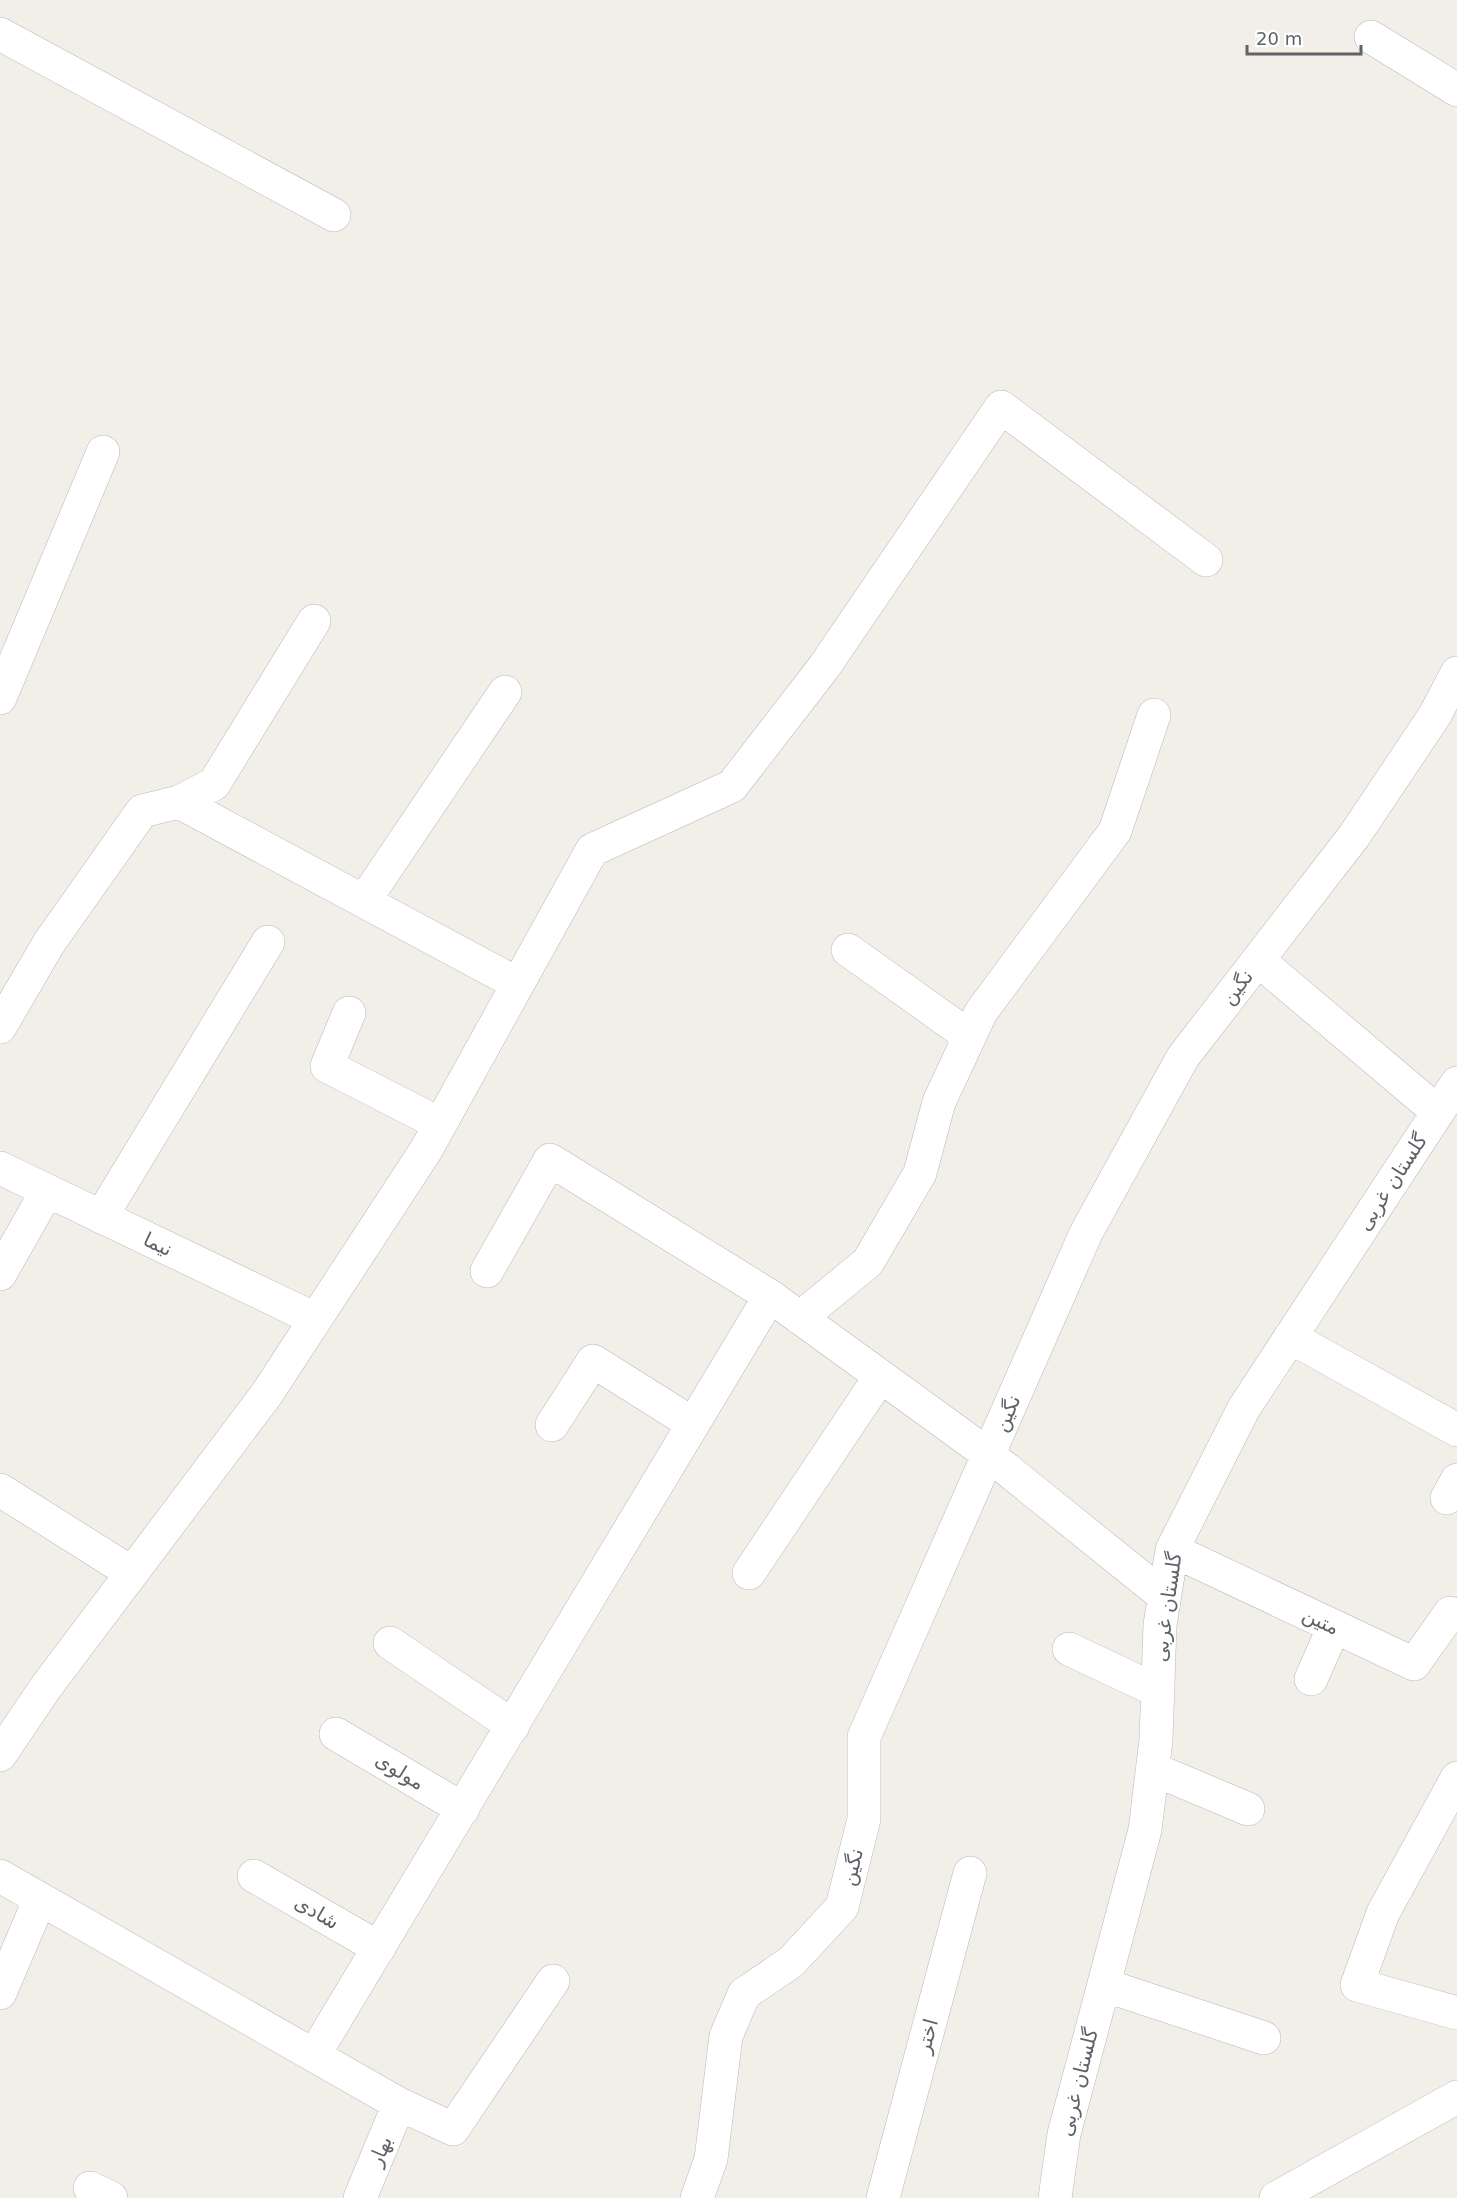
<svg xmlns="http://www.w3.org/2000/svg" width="1457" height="2198" viewBox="0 0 1457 2198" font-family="'DejaVu Sans','Noto Naskh Arabic',sans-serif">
<rect width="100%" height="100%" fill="#f1efe8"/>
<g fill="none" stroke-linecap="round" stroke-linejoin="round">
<g stroke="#b5b8bc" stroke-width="34">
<path id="minor" d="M0,34L334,215
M1371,37L1457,90
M0,698L103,452
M179,802L518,984
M364,901L505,692
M848,950L969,1036
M1258,960L1438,1112
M349,1013L327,1066L440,1124
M0,1027L49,943L142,811L179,802L214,784L314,621
M0,1168L315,1319
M101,1217L268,942
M487,1271L550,1160L770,1296L989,1455L1164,1596
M0,1274L47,1191
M800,1318L868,1262L920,1173L939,1102L981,1012L1115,831L1154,715
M1290,1337L1457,1430
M552,1425L593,1361L693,1424
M0,1490L132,1573
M1447,1498L1457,1480
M1172,1550L1414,1664L1450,1613
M749,1573L880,1377
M390,1643L513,1726
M1069,1649L1158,1691
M1311,1679L1334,1627
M336,1734L463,1809
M0,1755L46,1687L266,1395L426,1150L592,850L732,786L824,667L1001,407L1206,560
M1153,1769L1248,1809
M1457,1778L1383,1913L1357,1985L1457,2013
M0,1876L399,2104L453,2129L553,1981
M254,1876L379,1948
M1104,1985L1264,2038
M0,1993L40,1899
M314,2055L770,1296
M90,2188L111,2198
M360,2198L399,2104
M697,2198L711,2159L726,2036L744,1994L791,1962L842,1907L864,1819V1737L1086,1233L1183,1057L1354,836L1435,715L1457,673
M883,2198L970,1873
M1055,2198L1064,2134L1145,1830L1156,1740L1160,1625L1172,1550L1244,1408L1457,1083
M1276,2198L1457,2097"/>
</g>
<use href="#minor" stroke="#fff" stroke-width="33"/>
</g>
<g text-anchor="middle" stroke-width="4.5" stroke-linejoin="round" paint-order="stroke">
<g font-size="20" fill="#5f6368" stroke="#fff">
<text transform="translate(1237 987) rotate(-52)" y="7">نگین</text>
<text transform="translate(1392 1182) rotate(-57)" y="7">گلستان غربی</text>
<text transform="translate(158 1244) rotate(25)" y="7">نیما</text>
<text transform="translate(1007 1413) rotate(-66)" y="7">نگین</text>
<text transform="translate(1167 1607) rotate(-82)" y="7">گلستان غربی</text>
<text transform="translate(1321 1621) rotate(25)" y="7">متین</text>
<text transform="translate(400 1771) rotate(31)" y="7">مولوی</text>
<text transform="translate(852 1867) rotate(-76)" y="7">نگین</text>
<text transform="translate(317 1912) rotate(30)" y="7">شادی</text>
<text transform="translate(927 2036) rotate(-75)" y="7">اختر</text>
<text transform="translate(1078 2082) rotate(-76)" y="7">گلستان غربی</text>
<text transform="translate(380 2151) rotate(-67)" y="7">بهار</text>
</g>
</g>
<path d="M1247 45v9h114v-9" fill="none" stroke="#5f6368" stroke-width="3"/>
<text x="1256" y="45" font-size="18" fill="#5f6368" stroke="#ffffff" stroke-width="4.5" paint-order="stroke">20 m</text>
</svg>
